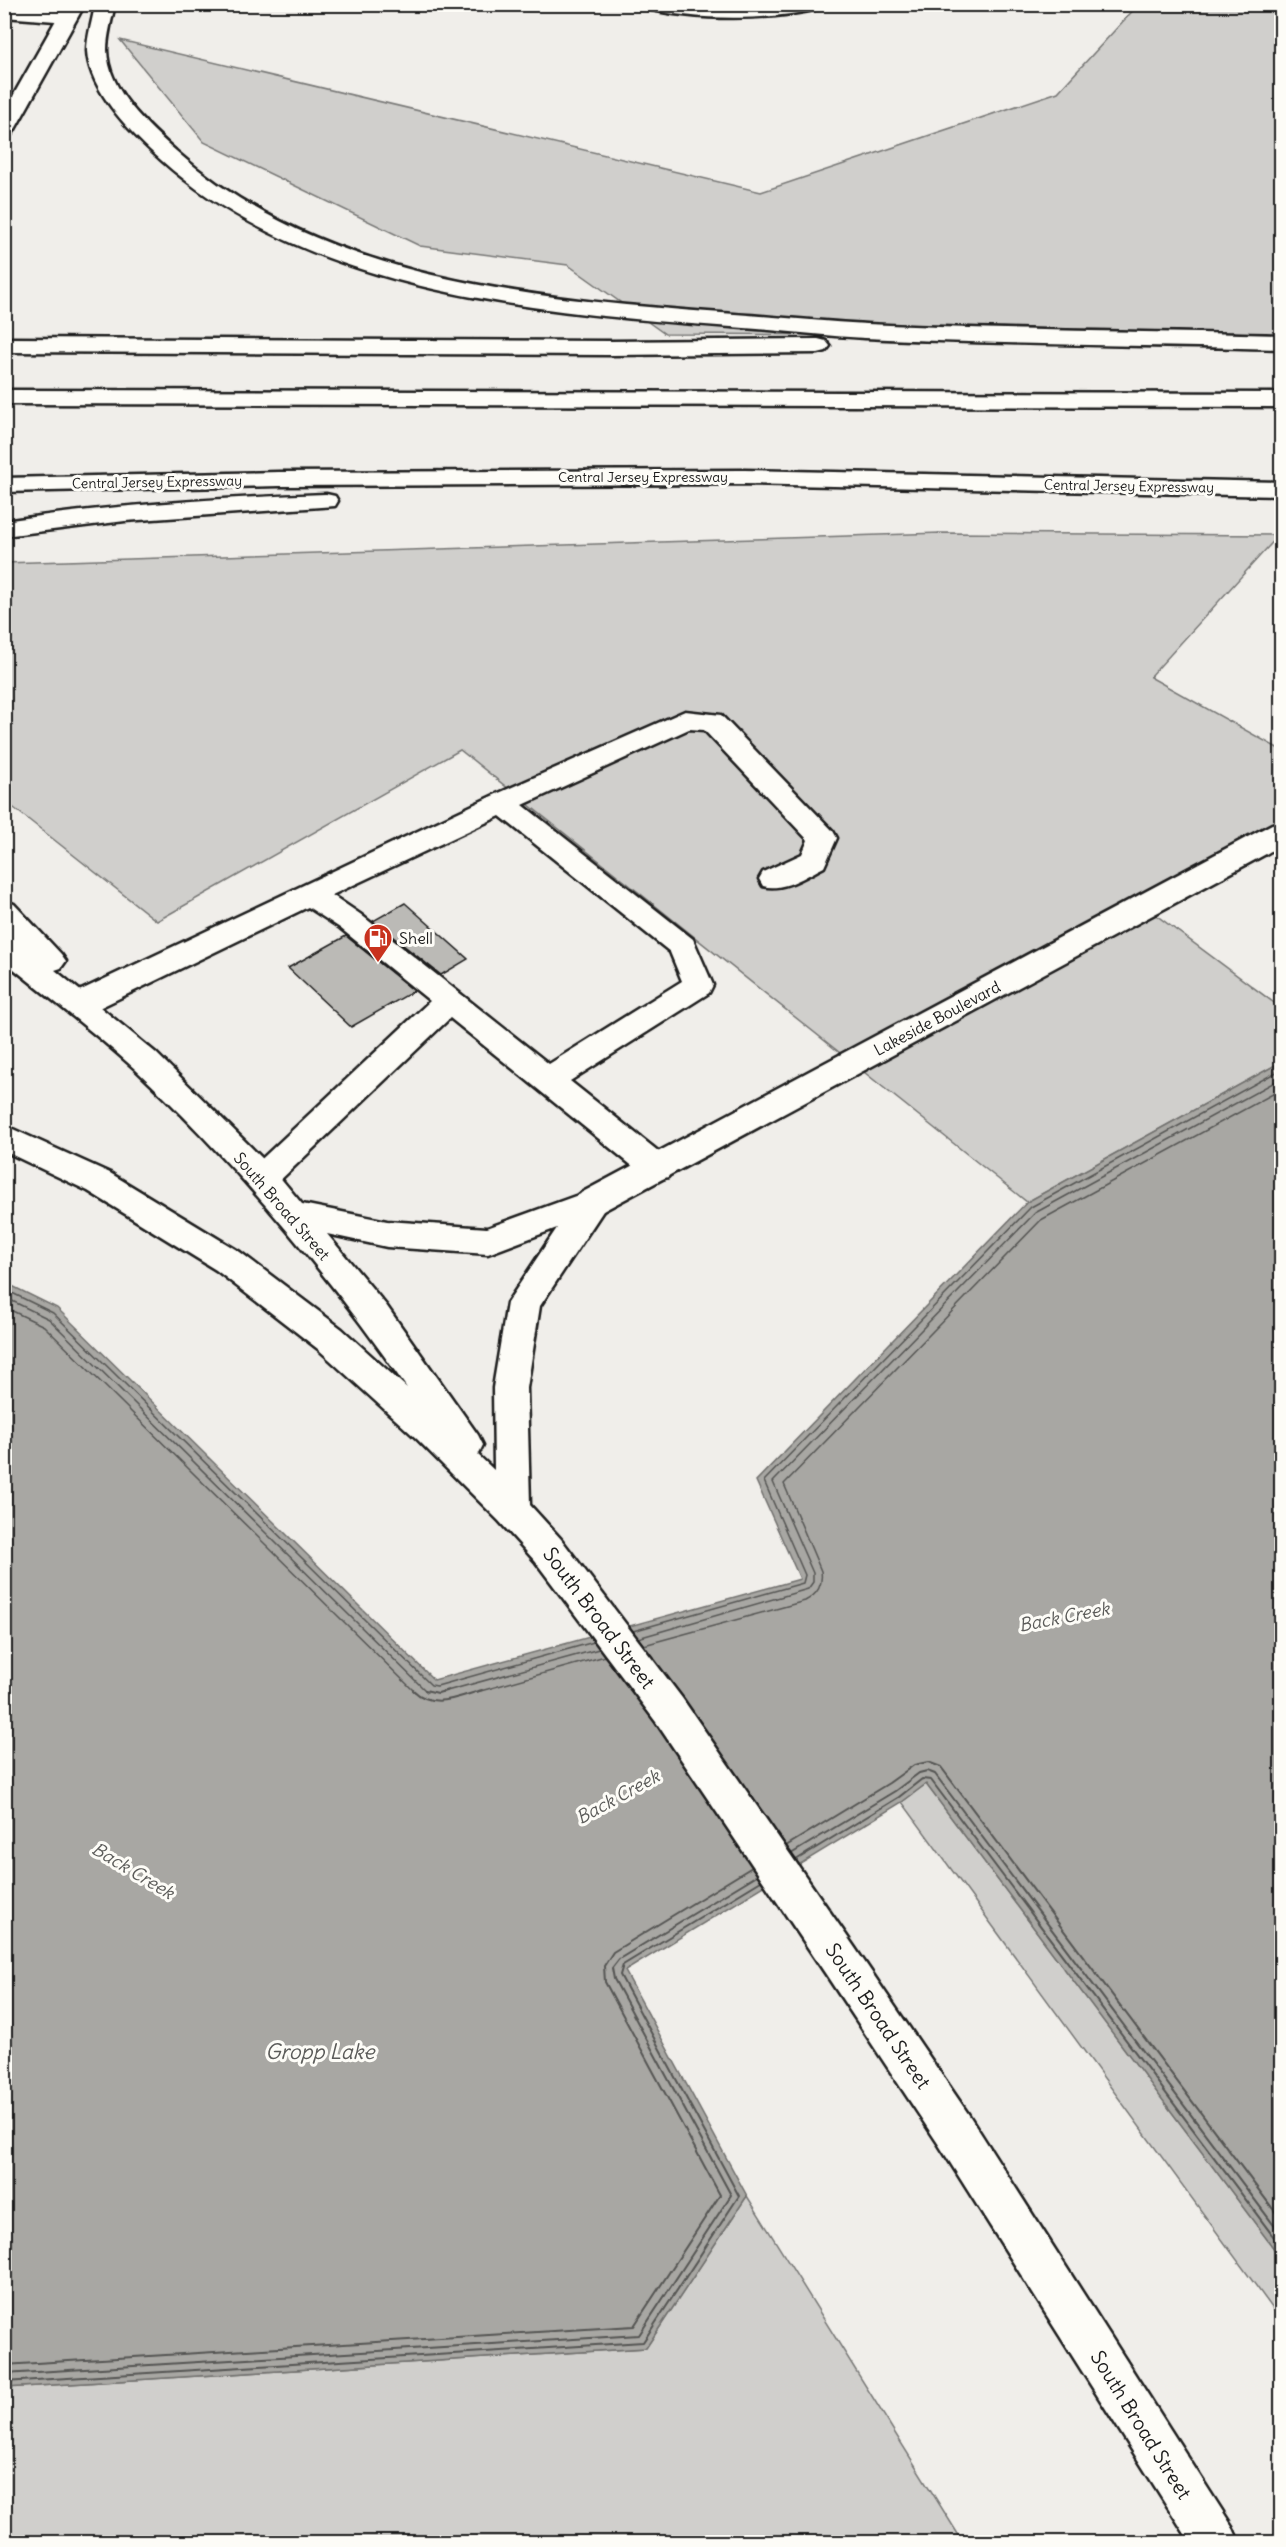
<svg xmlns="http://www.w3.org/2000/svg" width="1286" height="2547" viewBox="0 0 1286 2547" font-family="Delius,sans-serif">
<rect width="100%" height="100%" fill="#f0eeea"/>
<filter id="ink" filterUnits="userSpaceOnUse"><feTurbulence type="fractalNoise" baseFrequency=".0167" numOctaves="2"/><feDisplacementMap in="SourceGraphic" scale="12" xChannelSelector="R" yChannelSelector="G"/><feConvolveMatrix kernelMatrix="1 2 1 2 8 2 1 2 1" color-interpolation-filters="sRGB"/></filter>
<g filter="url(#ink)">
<path fill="#d0cfcc" stroke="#767674" stroke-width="1.5" d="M1138,5H1281V337L665,334L568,265L420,246L204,142L120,40L761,192L1058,92Z
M941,533L1279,535L1150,677L1281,750V844L1156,915L1281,1008V1062L1027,1202L460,750L157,921L5,801L4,563Z
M926,1784L1281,2258V2320L902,1802Z
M747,2196L963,2542H5V2388L646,2348Z"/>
<path fill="#a8a7a3" stroke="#706f6d" stroke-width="1.5" d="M1281,1062V2258L926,1784L902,1802L625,1971L747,2196L646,2348L5,2388L4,1282L57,1308L434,1680L800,1579L756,1481L1027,1202Z"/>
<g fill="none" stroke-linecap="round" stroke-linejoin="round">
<path stroke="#545452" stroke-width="1.5" d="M4,1289L53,1313L431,1685L437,1686L594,1642
M4,1297L49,1319L427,1692
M4,1307L44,1326L415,1692
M633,1631L803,1583L805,1575L764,1481L1031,1207L1282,1069
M638,1638L808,1589L813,1582V1573L773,1482L1035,1213L1282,1078
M644,1645L805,1601C818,1594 823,1585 821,1571L784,1484L1041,1220L1282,1089
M443,1692L599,1649
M477,1692L605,1656"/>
<path stroke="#545452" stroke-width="2" d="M413,1690C433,1710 458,1697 482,1690
M425,1690L438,1693L448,1690
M786,1846L889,1783L914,1765L928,1762L941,1767L1282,2221
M791,1854L895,1791L919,1773L927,1771L935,1774L1282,2236
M796,1860L899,1797L922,1779L931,1780L1282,2248
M4,2365L634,2326L720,2195L605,1982L604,1966L613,1952L752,1867
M4,2374L639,2335L731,2195L614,1979L612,1968L619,1959L757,1875
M4,2382L643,2342L739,2196L620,1975L623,1965L761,1881"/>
</g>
<path fill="#bbbab6" stroke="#1c1c1c" stroke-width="1.5" d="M405,903L468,959L441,975L373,921Z
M346,936L414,991L351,1027L288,968Z"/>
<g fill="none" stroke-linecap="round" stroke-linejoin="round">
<g stroke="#1c1c1c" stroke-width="5">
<path id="service" d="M4,5L68,10L75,12L78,16L75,20L68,22L4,17Z
M685,711L721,715L833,831L837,838L824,867C806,876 783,892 763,886L759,879L763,872L802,854L808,840L704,730L689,729L523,805L693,939L713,985L709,993L570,1081L668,1159L673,1168L668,1177L657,1180L646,1177L450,1018L273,1187L262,1190L251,1187L246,1178L251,1169L430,1001L340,928L308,907L99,1008L88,1011L77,1008L73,1000L77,992L492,796ZM500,816L670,952L682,981L549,1064L360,914L332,895Z"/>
</g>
<g stroke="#1c1c1c" stroke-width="5">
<path id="minor" d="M642,4H824L822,8C772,21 694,21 644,8Z
M1282,822V844L1266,854L603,1211L592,1214L581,1211L576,1202L581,1193L1272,824Z"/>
</g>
<g stroke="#1c1c1c" stroke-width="5">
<path id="secondary" d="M65,4H85L14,131L11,135L4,137V112Z"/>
</g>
<g stroke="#1c1c1c" stroke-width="5">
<path id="primary" d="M4,901L14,904L61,954L66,961L61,968L55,970L156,1053L273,1169L302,1204L387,1221L487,1228L592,1190L603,1193L608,1202L603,1211L540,1306L527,1388L530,1505L561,1539L682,1698L853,1945L969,2115L1232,2526L1239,2542H1190L939,2145L825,1973L656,1722L535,1561L499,1521L417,1439L318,1349L216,1270L88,1191L4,1151V1125L110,1173L240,1252L342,1329L407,1388C327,1273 237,1165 135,1069C93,1031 48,997 4,961V935L11,937L4,930ZM557,1228L507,1303L493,1388L494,1470L478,1455L483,1445L478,1435L386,1305L327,1234L387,1247L488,1254Z"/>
</g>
<g stroke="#1c1c1c" stroke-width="5">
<path id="motorway" d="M95,4H115C112,19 107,35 107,50C108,91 148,126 176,151C329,287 555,300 748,315C788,318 827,322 867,324C1005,331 1143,331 1282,335V349C1143,345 1004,345 865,338C825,336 785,331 744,328C550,313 314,297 161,160C133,135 89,91 87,51C87,35 93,20 95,4Z
M4,338L611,341L818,339L826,341L830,346L826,351L818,353L611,355L4,352Z
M4,390L1282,393V407L4,404Z
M744,470L1282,482V496L744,484L279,486L4,492V478L279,472Z
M326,494L335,496L338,501L335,506L125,521L4,536V521C111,505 218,498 326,494Z"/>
</g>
<use href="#service" fill="#fdfcf7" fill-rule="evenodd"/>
<use href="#minor" fill="#fdfcf7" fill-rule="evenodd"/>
<use href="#secondary" fill="#fdfcf7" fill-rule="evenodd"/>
<use href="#primary" fill="#fdfcf7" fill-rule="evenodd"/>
<use href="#motorway" fill="#fdfcf7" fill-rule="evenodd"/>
</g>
</g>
<defs>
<g id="fuel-pin" transform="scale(1.5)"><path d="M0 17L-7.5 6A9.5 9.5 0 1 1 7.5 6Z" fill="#c8321e" stroke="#fdfcf7"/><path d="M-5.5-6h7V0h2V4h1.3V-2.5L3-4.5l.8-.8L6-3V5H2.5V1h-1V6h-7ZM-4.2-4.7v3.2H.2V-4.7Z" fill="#fff"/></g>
</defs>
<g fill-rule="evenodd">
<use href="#fuel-pin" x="378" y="938"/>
</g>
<g text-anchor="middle" stroke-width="6" stroke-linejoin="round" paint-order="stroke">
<g font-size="14" fill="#1c1c1c" stroke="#fdfcf7">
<text x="643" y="482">Central Jersey Expressway</text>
<text transform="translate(157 482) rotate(-1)" y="5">Central Jersey Expressway</text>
<text transform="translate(1129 486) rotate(1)" y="5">Central Jersey Expressway</text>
</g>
<g font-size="16" fill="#1c1c1c" stroke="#fdfcf7" text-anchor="start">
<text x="399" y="944">Shell</text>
</g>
<g font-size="16" fill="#1c1c1c" stroke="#fdfcf7">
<text transform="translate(937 1018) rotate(-28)" y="6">Lakeside Boulevard</text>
<text transform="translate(282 1206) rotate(49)" y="6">South Broad Street</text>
</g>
<g font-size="18" font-style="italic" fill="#5b5b59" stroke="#fdfcf7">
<text transform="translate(1064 1617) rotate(-11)" y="6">Back Creek</text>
<text transform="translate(618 1797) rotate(-29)" y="6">Back Creek</text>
<text transform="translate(133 1871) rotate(31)" y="6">Back Creek</text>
</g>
<g font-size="20" fill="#1c1c1c" stroke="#fdfcf7">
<text transform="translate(599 1618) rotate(53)" y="7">South Broad Street</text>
<text transform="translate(878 2016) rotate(56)" y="7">South Broad Street</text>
<text transform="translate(1141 2425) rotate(58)" y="7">South Broad Street</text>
</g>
<g font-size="21" font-style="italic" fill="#5b5b59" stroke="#fdfcf7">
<text x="320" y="2059">Gropp Lake</text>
</g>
</g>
<rect width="1286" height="2547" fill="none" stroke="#fdfcf7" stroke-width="24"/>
<rect x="12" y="12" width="1262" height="2523" fill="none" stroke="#1c1c1c" stroke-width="2" filter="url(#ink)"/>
</svg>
